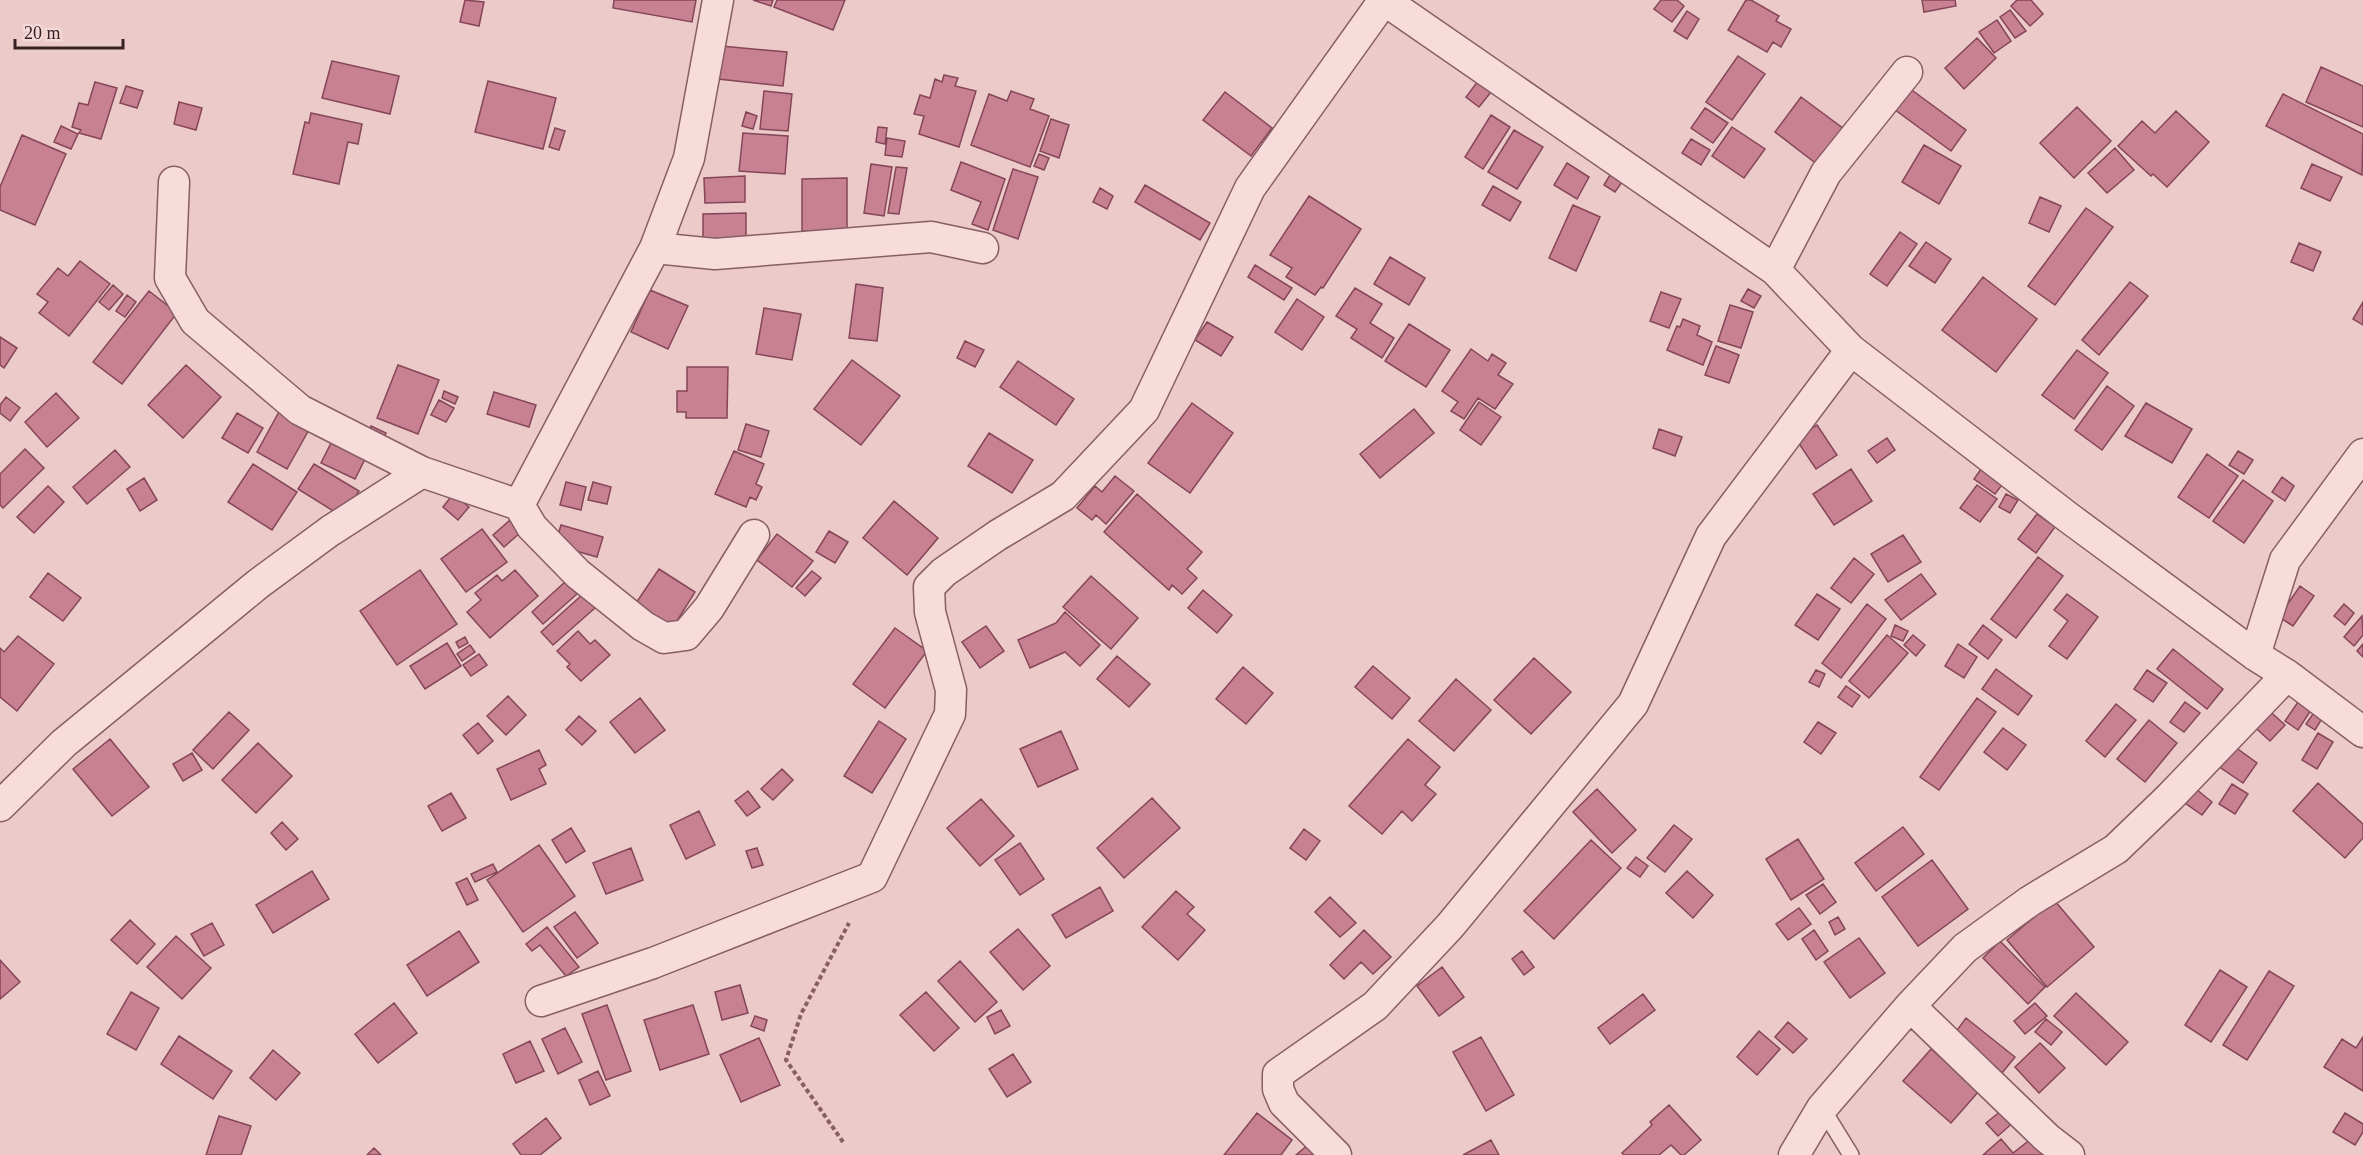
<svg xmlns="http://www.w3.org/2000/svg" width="2363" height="1155" viewBox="0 0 2363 1155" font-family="Georgia,serif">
<rect width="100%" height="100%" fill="#eccac9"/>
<path fill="#c78193" stroke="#854657" stroke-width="1.5" d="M465,0L484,2L479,26L460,22Z
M614,0H696L692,22L613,8Z
M753,0H773L771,6Z
M777,0H845L833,30L774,7Z
M1661,0H1677L1684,6L1672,22L1654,9Z
M1746,0H1751L1779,16L1776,21L1791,29L1781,47L1773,42L1767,52L1728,30Z
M1922,0H1955L1956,6L1924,12Z
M2017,0H2031L2043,14L2030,26L2011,6Z
M2010,10L2026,31L2015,38L2000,17Z
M1687,11L1699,19L1687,39L1674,31Z
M1997,20L2011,41L1994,53L1979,32Z
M1977,38L1996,58L1964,89L1945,68Z
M721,46L787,52L783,86L718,79Z
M1738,56L1765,74L1732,120L1706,102Z
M332,61L399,76L390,114L322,98Z
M2321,67L2363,86V127L2306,102Z
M944,75L958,78L955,86L976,91L959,147L919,134L924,116L914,114L920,95L930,98L935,79L942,82Z
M488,81L556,98L543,149L475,132Z
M1478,81L1491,92L1479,107L1466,97Z
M95,82L117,88L101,139L79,133L81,130L72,127L79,103L88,105Z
M126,86L143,91L137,108L120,103Z
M1909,88L1966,130L1951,151L1894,109Z
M764,91L792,94L788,131L760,129Z
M1011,91L1034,99L1030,109L1049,116L1030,167L971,145L989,94L1007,101Z
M1225,92L1272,128L1251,156L1203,120Z
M2283,94L2363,134L2362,175L2266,126Z
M1801,97L1844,129L1818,165L1775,132Z
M179,102L202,108L196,130L174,124Z
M2077,107L2111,141L2074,178L2040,143Z
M1705,108L1728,123L1713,143L1691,128Z
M2176,111L2209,142L2167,187L2153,174L2151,176L2118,146L2142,121L2155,133Z
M746,112L757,116L753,129L742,126Z
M311,113L362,124L358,144L348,142L339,184L293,174L305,122L309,123Z
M1491,115L1510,127L1483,169L1465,157Z
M1051,119L1069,125L1059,158L1040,151Z
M61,126L78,134L71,149L54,142Z
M878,127L887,128L885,144L876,142Z
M1732,127L1765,149L1744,178L1712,156Z
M555,128L565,131L559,150L549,147Z
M1514,130L1543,147L1517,189L1488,172Z
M743,133L788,136L785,174L739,171Z
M22,135L66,154L35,225L0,210V187Z
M887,138L905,141L902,157L885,155Z
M1691,139L1710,150L1701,165L1682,153Z
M1924,145L1961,166L1939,204L1902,182Z
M2115,148L2134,170L2107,193L2088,173Z
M1039,154L1049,158L1044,170L1034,166Z
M961,162L1005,179L988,230L972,224L981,202L951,190Z
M1567,163L1589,177L1577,199L1554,185Z
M871,164L892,167L884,216L864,213Z
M2312,164L2342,177L2330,201L2301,188Z
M896,167L907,168L899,214L888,213Z
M1013,169L1038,177L1018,239L993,230Z
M1610,175L1622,182L1615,192L1604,185Z
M745,176V202L705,203L704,178Z
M847,178V230L802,231V179Z
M1145,185L1210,223L1200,240L1135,202Z
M1493,186L1521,202L1510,221L1482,205Z
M1100,188L1113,196L1107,209L1093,202Z
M1309,196L1361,229L1323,288L1321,287L1315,295L1286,277L1292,268L1270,255Z
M2040,197L2061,206L2049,232L2029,223Z
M1573,205L1600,217L1576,271L1549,258Z
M2086,208L2113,227L2055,305L2028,286Z
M746,213V241L703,242V214Z
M1900,232L1917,244L1887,286L1870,274Z
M1926,242L1951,259L1935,283L1909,266Z
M2299,243L2321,252L2313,271L2291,262Z
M1390,257L1425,278L1409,305L1374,284Z
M80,261L110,284L69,336L39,313L48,302L37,294L58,268L68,276Z
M1255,265L1292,288L1284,300L1248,277Z
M1983,277L2037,319L1996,372L1942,330Z
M2130,282L2148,296L2099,355L2082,340Z
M856,284L883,288L877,341L849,338Z
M113,285L123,294L109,310L99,302Z
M1355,288L1382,304L1370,323L1394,338L1382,358L1351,338L1357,329L1336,316Z
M1748,289L1761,296L1754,308L1741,301Z
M650,290L688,306L668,349L631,332Z
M149,291L177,313L122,384L93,362Z
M1661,292L1681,299L1669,328L1650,321Z
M127,295L136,302L125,317L116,311Z
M1297,299L1324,317L1302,350L1275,332Z
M2363,302V325L2353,319Z
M1730,305L1753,312L1741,348L1718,341Z
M764,308L801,314L792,360L756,354Z
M1683,319L1700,326L1697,335L1712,342L1703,365L1667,350L1677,326L1680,327Z
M1207,322L1233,337L1221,356L1195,340Z
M1409,324L1450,350L1426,387L1385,361Z
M0,337L17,348L4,368L0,365Z
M965,341L984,350L975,367L957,358Z
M1716,346L1739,355L1729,383L1705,375Z
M1471,349L1488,361L1492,354L1506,363L1498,375L1513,384L1495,409L1478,398L1464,419L1451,411L1458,402L1442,391Z
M2077,350L2108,373L2074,419L2042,395Z
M852,360L900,396L861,445L814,409Z
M1018,361L1074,399L1056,425L1000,387Z
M186,365L221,397L183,438L148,405Z
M398,365L439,380L418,434L377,418Z
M687,367H728L727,418H686V412H677V391H687Z
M2107,386L2134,406L2102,450L2075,430Z
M444,391L458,397L455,404L442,398Z
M494,392L536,405L529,427L487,414Z
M56,393L79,418L47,447L25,422Z
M6,397L20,408L10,421L0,413V405Z
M439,400L454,408L446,422L431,415Z
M1479,402L1501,417L1481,445L1460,430Z
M1192,403L1233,433L1190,493L1148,463Z
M2146,403L2192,429L2172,463L2125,436Z
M1414,409L1434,433L1380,478L1360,454Z
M280,410L311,426L287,469L257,452Z
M237,413L263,428L248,453L222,438Z
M746,424L769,431L761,457L738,450Z
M1817,425L1837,455L1816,469L1796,439Z
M371,426L386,433L380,445L365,438Z
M1659,429L1682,437L1675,456L1653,448Z
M989,433L1033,460L1012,493L968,466Z
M1887,438L1895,450L1877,463L1868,451Z
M332,441L366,457L355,479L321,463Z
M25,449L44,468L3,508L0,505V474Z
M115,450L130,467L87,504L73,487Z
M734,451L764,464L756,484L762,487L756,500L750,497L746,507L715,494Z
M2238,451L2253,460L2244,474L2229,465Z
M2207,454L2238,476L2209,518L2178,497Z
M253,464L297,492L272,530L228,502Z
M314,464L359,491L343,517L298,489Z
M1851,469L1872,501L1834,525L1813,494Z
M1981,469L2002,485L1995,494L1974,479Z
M1115,476L1134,491L1106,524L1096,515L1092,520L1077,508L1095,486L1102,492Z
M2282,477L2294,486L2285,501L2272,492Z
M144,478L157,500L140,511L127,489Z
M2243,480L2273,501L2244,543L2213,521Z
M566,482L586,487L581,510L560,505Z
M593,482L611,487L607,504L588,500Z
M1977,485L1997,499L1980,522L1960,508Z
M48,486L64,502L34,533L17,517Z
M453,494L469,507L458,520L443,507Z
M1137,494L1202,552L1187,569L1197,578L1182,594L1172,585L1169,590L1104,532Z
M2006,494L2018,500L2010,513L1999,507Z
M894,501L938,538L907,575L863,538Z
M2037,514L2055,527L2036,553L2018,539Z
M510,520L521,532L504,547L493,535Z
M561,525L603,537L597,557L555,545Z
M482,529L507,562L466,592L441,559Z
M829,531L848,542L835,563L816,552Z
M777,534L813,561L792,587L757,560Z
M1903,535L1921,562L1888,582L1871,554Z
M2038,557L2063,576L2016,638L1991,619Z
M1854,558L1874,574L1851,603L1831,588Z
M659,569L695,592L672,629L634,606Z
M420,570L457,624L397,665L360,611Z
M515,570L538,596L490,638L467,612L481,600L475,593L497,575L502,581Z
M812,571L821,578L805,596L796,588Z
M48,573L81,598L63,621L30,597Z
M1921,574L1936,594L1901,620L1885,600Z
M1091,576L1138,618L1111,649L1063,607Z
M566,581L577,594L543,624L532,612Z
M2300,586L2314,596L2293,626L2279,617Z
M1203,590L1232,615L1217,633L1188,608Z
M583,594L595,608L553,645L541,632Z
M1817,594L1840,609L1818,640L1795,625Z
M2067,594L2098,617L2067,659L2049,646L2068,621L2054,610Z
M1867,604L1886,619L1841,678L1822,663Z
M2344,604L2354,613L2345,625L2334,616Z
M1065,612L1100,645L1080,666L1065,652L1030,668L1018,640L1056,623Z
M2362,616L2363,635L2354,646L2344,637Z
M1895,625L1908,631L1903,641L1891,636Z
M1983,625L2002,640L1988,659L1969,644Z
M986,626L1004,651L980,668L962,642Z
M895,628L927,651L885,708L853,684Z
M578,631L590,644L595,640L610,655L581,681L567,667L570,664L557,651Z
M1887,635L1908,653L1869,698L1849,681Z
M1913,635L1925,645L1916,656L1904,645Z
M18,636L54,664L17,711L0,697V648L4,652Z
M465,637L468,643L459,648L456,642Z
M447,643L461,666L425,689L410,666Z
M1958,644L1977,657L1964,678L1945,666Z
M2363,644V657L2357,651Z
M470,645L475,652L462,661L457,654Z
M2173,649L2223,689L2207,709L2157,669Z
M479,654L487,665L471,676L463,665Z
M1117,656L1150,684L1129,707L1097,679Z
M1534,658L1571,692L1531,734L1494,700Z
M1373,666L1410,698L1392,719L1355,687Z
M1243,667L1273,693L1246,724L1216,699Z
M1996,669L2032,696L2018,715L1982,689Z
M1816,670L1825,674L1819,687L1809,682Z
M2147,670L2167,683L2153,702L2134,689Z
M1456,679L1491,710L1454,751L1419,721Z
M1846,686L1860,696L1852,707L1838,697Z
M508,696L526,715L506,735L487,716Z
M640,698L665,730L635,753L610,722Z
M1977,698L1996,712L1939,790L1920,777Z
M2185,702L2200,713L2184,732L2170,722Z
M2298,702L2311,710L2298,730L2285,721Z
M2116,704L2136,720L2105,757L2086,741Z
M2264,706L2285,725L2270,741L2249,722Z
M2315,711L2323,717L2315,730L2306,724Z
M229,712L249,730L213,769L193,750Z
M579,716L596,731L582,745L566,730Z
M2149,720L2177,743L2145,782L2117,759Z
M879,721L906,739L872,793L844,776Z
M1818,722L1836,733L1821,754L1804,742Z
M478,723L493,741L478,754L463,735Z
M2003,728L2026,745L2007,770L1984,752Z
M1061,731L1078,769L1038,787L1020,749Z
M2318,733L2333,742L2317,769L2302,760Z
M110,739L149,787L112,816L73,769Z
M1408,739L1440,767L1425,785L1436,794L1412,821L1402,811L1382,834L1349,806Z
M2224,739L2257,763L2243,783L2209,760Z
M258,743L292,776L256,813L222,780Z
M539,750L546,765L539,769L546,784L511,800L497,769Z
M192,753L202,770L183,781L173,764Z
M782,769L793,780L773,800L761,789Z
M2318,783L2363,824V838L2345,858L2293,811Z
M2232,784L2248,794L2235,814L2219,804Z
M1597,789L1636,830L1612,853L1573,812Z
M2196,789L2212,802L2202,815L2185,803Z
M748,791L760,807L747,816L735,801Z
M451,793L466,818L442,831L428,806Z
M1152,798L1180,828L1124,878L1097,848Z
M981,799L1014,836L980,866L947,828Z
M699,811L715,845L686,859L670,825Z
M282,822L298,839L286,850L271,833Z
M1674,825L1692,839L1665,872L1647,858Z
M1903,827L1924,854L1876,891L1855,863Z
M571,828L585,851L566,863L552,840Z
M1304,829L1320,841L1306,860L1290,848Z
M1798,839L1824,879L1791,900L1766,859Z
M1591,840L1621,868L1554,939L1524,911Z
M1020,843L1044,879L1020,895L995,860Z
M539,845L575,896L523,932L487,880Z
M631,848L643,880L606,894L593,863Z
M757,848L763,865L752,868L746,851Z
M1636,857L1648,866L1640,877L1627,868Z
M1932,860L1968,909L1918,946L1882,897Z
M493,864L497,872L475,882L471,874Z
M312,871L329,899L273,933L256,905Z
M1687,871L1713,895L1693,918L1666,893Z
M467,878L478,900L467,905L456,883Z
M1823,884L1836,902L1820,914L1806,895Z
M1100,887L1113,911L1066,938L1052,915Z
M1176,891L1194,907L1187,914L1205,930L1178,960L1142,927Z
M1330,897L1356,923L1340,937L1315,912Z
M2054,900L2094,947L2047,987L2007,940Z
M1799,908L1811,924L1788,940L1776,924Z
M575,912L598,943L577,958L554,927Z
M1838,917L1845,929L1835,935L1829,922Z
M130,920L155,944L137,964L111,940Z
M212,923L224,945L204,956L191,934Z
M547,927L579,967L566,976L540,945L532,951L526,944Z
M1018,929L1050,966L1023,990L990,952Z
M1364,930L1391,957L1373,974L1361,962L1344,979L1330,965Z
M1814,930L1828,951L1816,960L1802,939Z
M459,931L479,962L427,996L407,965Z
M176,936L211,968L182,999L147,967Z
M1859,938L1885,973L1850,998L1824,962Z
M2000,941L2045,987L2028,1004L1983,958Z
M1522,951L1534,967L1524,975L1512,959Z
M0,960L20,982L0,999Z
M960,961L997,1002L975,1022L938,981Z
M1442,967L1464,997L1439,1016L1417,986Z
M2220,970L2247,987L2211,1042L2185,1025Z
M2269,971L2294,986L2247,1060L2223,1045Z
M740,985L748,1013L722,1020L715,992Z
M131,992L159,1008L136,1050L107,1034Z
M926,992L959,1028L934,1051L900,1015Z
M2076,993L2128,1042L2106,1065L2054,1016Z
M1643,994L1655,1010L1610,1044L1598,1028Z
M394,1003L417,1033L378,1063L355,1034Z
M2035,1003L2047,1016L2025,1034L2014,1021Z
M607,1005L631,1071L606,1080L582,1014Z
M693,1005L709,1054L660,1070L644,1020Z
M1001,1010L1010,1026L995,1034L987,1017Z
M755,1016L767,1020L764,1031L751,1026Z
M1966,1018L2015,1057L1998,1078L1949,1041Z
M2046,1019L2062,1032L2051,1045L2035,1032Z
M1788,1022L1807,1039L1793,1053L1775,1037Z
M565,1028L582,1062L558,1074L542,1039Z
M1759,1031L1780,1049L1757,1075L1737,1057Z
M179,1036L232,1071L213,1099L161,1064Z
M1481,1037L1514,1095L1486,1111L1453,1052Z
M2363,1037V1091L2324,1067L2342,1039L2356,1048Z
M759,1038L780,1085L741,1102L720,1055Z
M530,1041L544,1071L516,1083L503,1054Z
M2040,1043L2065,1068L2039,1093L2015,1067Z
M1931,1049L1979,1091L1951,1123L1903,1081Z
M273,1050L300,1073L276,1100L250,1078Z
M1013,1054L1031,1082L1007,1097L989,1069Z
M598,1071L610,1096L590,1105L579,1080Z
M1669,1105L1701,1140L1684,1155H1681L1671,1145L1659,1155H1624L1622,1153L1652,1125L1650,1122Z
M2007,1106L2017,1119L1998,1136L1986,1123Z
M1257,1113L1292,1140L1281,1155H1224Z
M2345,1113L2363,1124V1132L2355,1145L2333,1132Z
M219,1116L251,1126L241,1155H206Z
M546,1118L561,1138L540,1155H521L513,1144Z
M2001,1139L2013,1153L2031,1139L2045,1155H1983Z
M1491,1140L1499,1155H1463Z
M1309,1144L1318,1155H1296Z
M374,1148L381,1155H367Z"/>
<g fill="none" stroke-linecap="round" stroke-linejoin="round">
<g stroke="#875e64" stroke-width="18">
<path id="service" d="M1822,1108L1851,1155"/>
</g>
<g stroke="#875e64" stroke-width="33">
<path id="minor" d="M718,0L689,158L655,248L519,505L532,527L578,574L643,626L664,638L686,635L709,608L754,535
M1384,0L1775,270L1851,350L2069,518L2255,655L2287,675L2363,732
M174,182L170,278L195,321L300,410L422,472L519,505
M655,248L715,254L931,237L983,248
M1775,270L1826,173L1907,72
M2255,655L2285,560L2363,454
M0,806L64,743L258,584L330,531L422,472
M541,1001L653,963L872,877L950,714L951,690L930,612L929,587L944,572L998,535L1063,496L1144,410L1250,188L1384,0
M1910,1006L2047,1138L2069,1155
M1336,1155L1284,1103L1278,1089V1074L1375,1006L1450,926L1633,704L1711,536L1851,350
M1794,1155L1822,1108L1910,1006L1965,948L2030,901L2116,849L2170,797L2287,675"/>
</g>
<path stroke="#875e64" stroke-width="4" stroke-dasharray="4.5 3" stroke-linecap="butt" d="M843,1142L786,1060L801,1014L849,923"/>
<use href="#service" stroke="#f7dcdb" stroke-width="15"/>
<use href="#minor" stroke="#f7dcdb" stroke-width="30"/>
</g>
<path d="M15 39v9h108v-9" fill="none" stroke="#382125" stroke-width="3"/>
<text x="24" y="39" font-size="18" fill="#382125" stroke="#f4d9d8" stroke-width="4.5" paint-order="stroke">20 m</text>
</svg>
